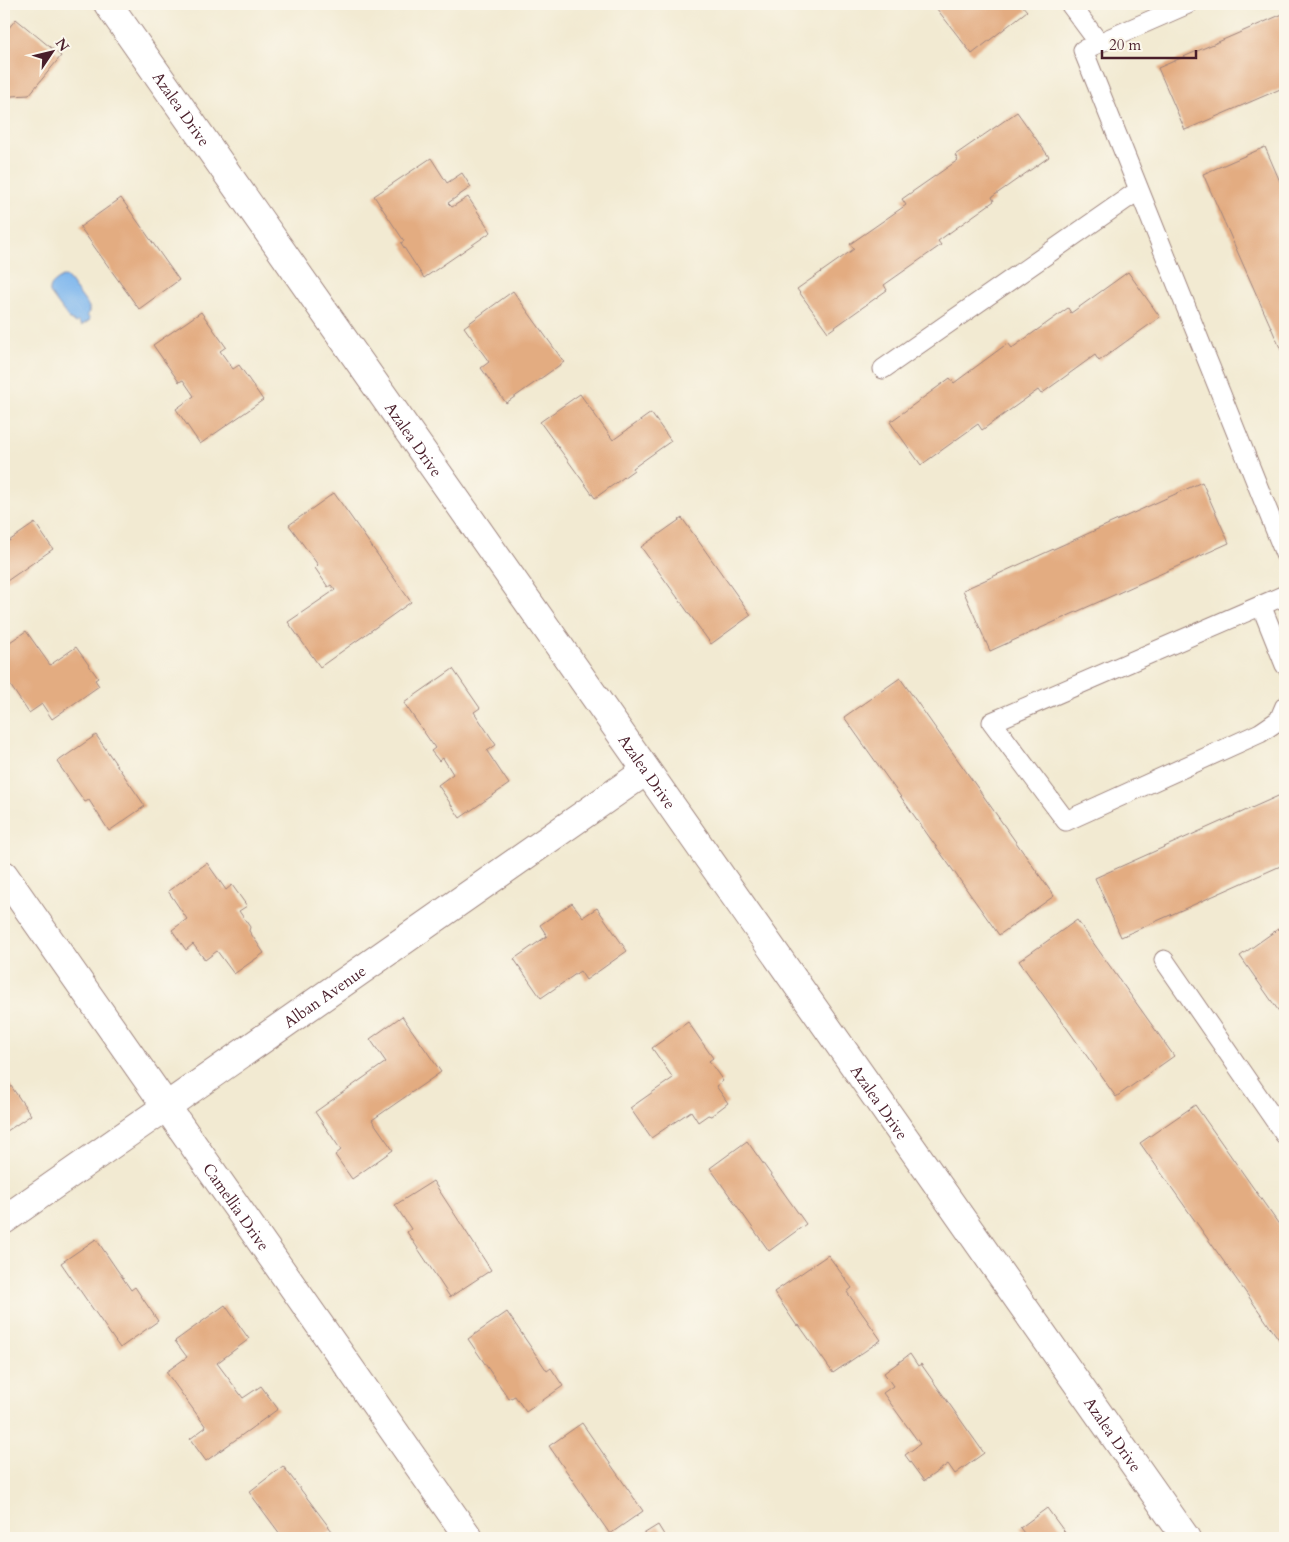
<svg xmlns="http://www.w3.org/2000/svg" width="1289" height="1542" viewBox="0 0 1289 1542" font-family="Cardo,serif">
<rect width="100%" height="100%" fill="#fbf7ec"/>
<filter id="ink" filterUnits="userSpaceOnUse"><feTurbulence type="fractalNoise" baseFrequency=".02" numOctaves="2"/><feDisplacementMap in="SourceGraphic" scale="10" xChannelSelector="R" yChannelSelector="G"/><feConvolveMatrix kernelMatrix="1 2 1 2 8 2 1 2 1" color-interpolation-filters="sRGB"/></filter>
<filter id="wash" filterUnits="userSpaceOnUse"><feTurbulence type="fractalNoise" baseFrequency=".0096" numOctaves="4" result="noise"/><feDisplacementMap in="SourceGraphic" scale="20" xChannelSelector="R" yChannelSelector="G"/><feGaussianBlur stdDeviation="1.12" result="paint"/><feColorMatrix in="noise" values="0 0 0 0 0 0 0 0 0 0 0 0 0 0 0 0 0 1.4 0 .05"/><feComposite in="paint" operator="in"/></filter>
<g filter="url(#wash)">
<rect width="100%" height="100%" fill="#f2ead2"/>
<path fill="#7db6ed" stroke="#646a8c" d="M62,277H66L69,280L89,307V312L87,315L90,320L81,326L78,321L76,323L70,320L50,293C49,284 56,282 62,277Z"/>
<g id="blocks">
<path fill="#e3ac81" d="M933,4H1021L1027,11L972,54Z
M1285,13V87L1185,130L1158,68Z
M16,19L61,56L29,95L12,96L4,102V34Z
M1017,112L1049,157L992,197L994,201L938,241L941,245L884,285L887,290L828,332L797,289L854,249L850,244L906,205L902,199L958,160L955,155Z
M1265,147L1285,193V359L1203,174Z
M431,158L447,183L462,173L471,187L448,203L452,207L468,197L491,232L424,278L401,243L404,241L374,196Z
M121,198L179,280L139,309L80,227Z
M1128,272L1160,317L1099,361L1095,355L1041,394L1038,390L982,430L978,424L921,465L890,422L950,378L954,383L1008,343L1012,348L1068,308L1071,313Z
M513,291L564,362L506,403L481,368L489,362L464,327Z
M201,312L226,347L220,351L233,369L239,365L263,400L200,444L176,409L194,396L183,380L179,382L153,345Z
M580,394L613,440L651,413L671,441L633,468L634,470L595,498L540,422Z
M1202,482L1229,543L990,651L963,590Z
M334,493L411,602L320,667L288,622L335,590L331,585L328,587L315,568L318,565L289,525Z
M682,518L751,615L711,644L641,547Z
M35,523L53,549L4,583V540L6,543Z
M26,631L50,665L76,647L98,678L95,680L99,686L52,719L42,704L29,713L4,676V646Z
M453,669L480,708L474,712L496,745L487,751L509,784L460,818L438,785L453,774L443,758L439,761L431,751L435,748L404,703Z
M900,678L1054,896L999,935L844,717Z
M96,735L145,806L109,831L89,800L85,802L57,762Z
M1285,793V864L1121,937L1095,878Z
M207,863L226,890L232,885L247,906L239,911L250,927L249,931L264,953L234,974L217,951L205,960L193,944L186,950L172,930L187,919L168,891Z
M572,903L583,917L597,908L627,951L586,980L580,971L541,998L514,959L547,936L540,925Z
M1077,920L1174,1056L1116,1097L1019,961Z
M1285,924V1020L1240,956Z
M402,1016L441,1072L372,1120L393,1150L352,1179L335,1155L341,1150L315,1112L386,1062L370,1039Z
M688,1022L713,1058L709,1061L723,1081L716,1086L728,1103L711,1116L708,1115L698,1122L691,1111L651,1138L630,1108L673,1078L652,1048Z
M4,1076L31,1115L4,1133Z
M1195,1105L1285,1233V1348L1140,1143Z
M747,1141L806,1224L769,1251L710,1168Z
M433,1181L491,1270L450,1297L407,1232L411,1229L395,1205Z
M96,1239L131,1290L135,1287L158,1321L120,1348L61,1263Z
M828,1255L852,1288L847,1292L881,1340L833,1373L799,1325L797,1326L774,1292Z
M225,1305L249,1339L217,1363L243,1398L261,1386L278,1409L206,1461L190,1439L206,1427L166,1372L187,1357L175,1341Z
M507,1312L547,1371L551,1368L563,1386L526,1412L515,1396L509,1399L468,1339Z
M910,1354L918,1366L921,1364L984,1453L955,1474L948,1464L924,1481L905,1455L920,1444L883,1393L893,1386L884,1373Z
M582,1423L643,1511L610,1534L549,1446Z
M283,1466L332,1531L322,1538H283L249,1492Z
M1047,1508L1069,1538H1028L1020,1528Z
M658,1525L666,1538H637Z"/>
</g>
</g>
<g filter="url(#ink)">
<use href="#blocks" fill-opacity="0" stroke="#9e847e" stroke-width="1"/>
<g fill="none" stroke-linecap="round" stroke-linejoin="round">
<g stroke="#9e847e" stroke-width="21">
<path id="service" d="M1070,4L1099,43
M1188,4L1083,50L1285,554
M883,369L1139,190
M1285,595L992,722L1066,821L1260,733L1279,720L1285,706
M1261,605L1285,665
M1164,960L1285,1135"/>
</g>
<g stroke="#9e847e" stroke-width="30">
<g id="minor">
<path id="s1" d="M108,4L1186,1538"/>
<path id="s2" d="M4,875L469,1538"/>
<path id="s3" d="M4,1220L646,771"/>
</g>
</g>
<use href="#service" stroke="#fff" stroke-width="19"/>
<use href="#minor" stroke="#fff" stroke-width="28"/>
</g>
</g>
<g text-anchor="middle" stroke-width="4" stroke-linejoin="round" paint-order="stroke">
<g font-size="16" fill="#4a1f2b" stroke="#fbf7ec">
<text dy="6" stroke="none"><textPath href="#s1" startOffset="128">Azalea Drive</textPath></text>
<text dy="6" stroke="none"><textPath href="#s1" startOffset="532">Azalea Drive</textPath></text>
<text dy="6" stroke="none"><textPath href="#s1" startOffset="938">Azalea Drive</textPath></text>
<text dy="6" stroke="none"><textPath href="#s3" startOffset="391">Alban Avenue</textPath></text>
<text dy="6" stroke="none"><textPath href="#s1" startOffset="1342">Azalea Drive</textPath></text>
<text dy="6" stroke="none"><textPath href="#s2" startOffset="405">Camellia Drive</textPath></text>
<text dy="6" stroke="none"><textPath href="#s1" startOffset="1748">Azalea Drive</textPath></text>
</g>
</g>
<rect width="1289" height="1542" fill="none" stroke="#fbf7ec" stroke-width="20"/>
<g transform="translate(52 52) rotate(55)" stroke="#fbf7ec" stroke-width="4" paint-order="stroke">
<path d="M0-4L9 19L0 12L-9 19Z" fill="#4a1f2b"/>
<text y="-8" font-size="14" font-weight="bold" text-anchor="middle" fill="#4a1f2b">N</text>
</g>
<path d="M1102 50v8h94v-8" fill="none" stroke="#4a1f2b" stroke-width="2.5"/>
<text x="1109" y="50" font-size="15" fill="#4a1f2b" stroke="#fbf7ec" stroke-width="4" paint-order="stroke">20 m</text>
</svg>
